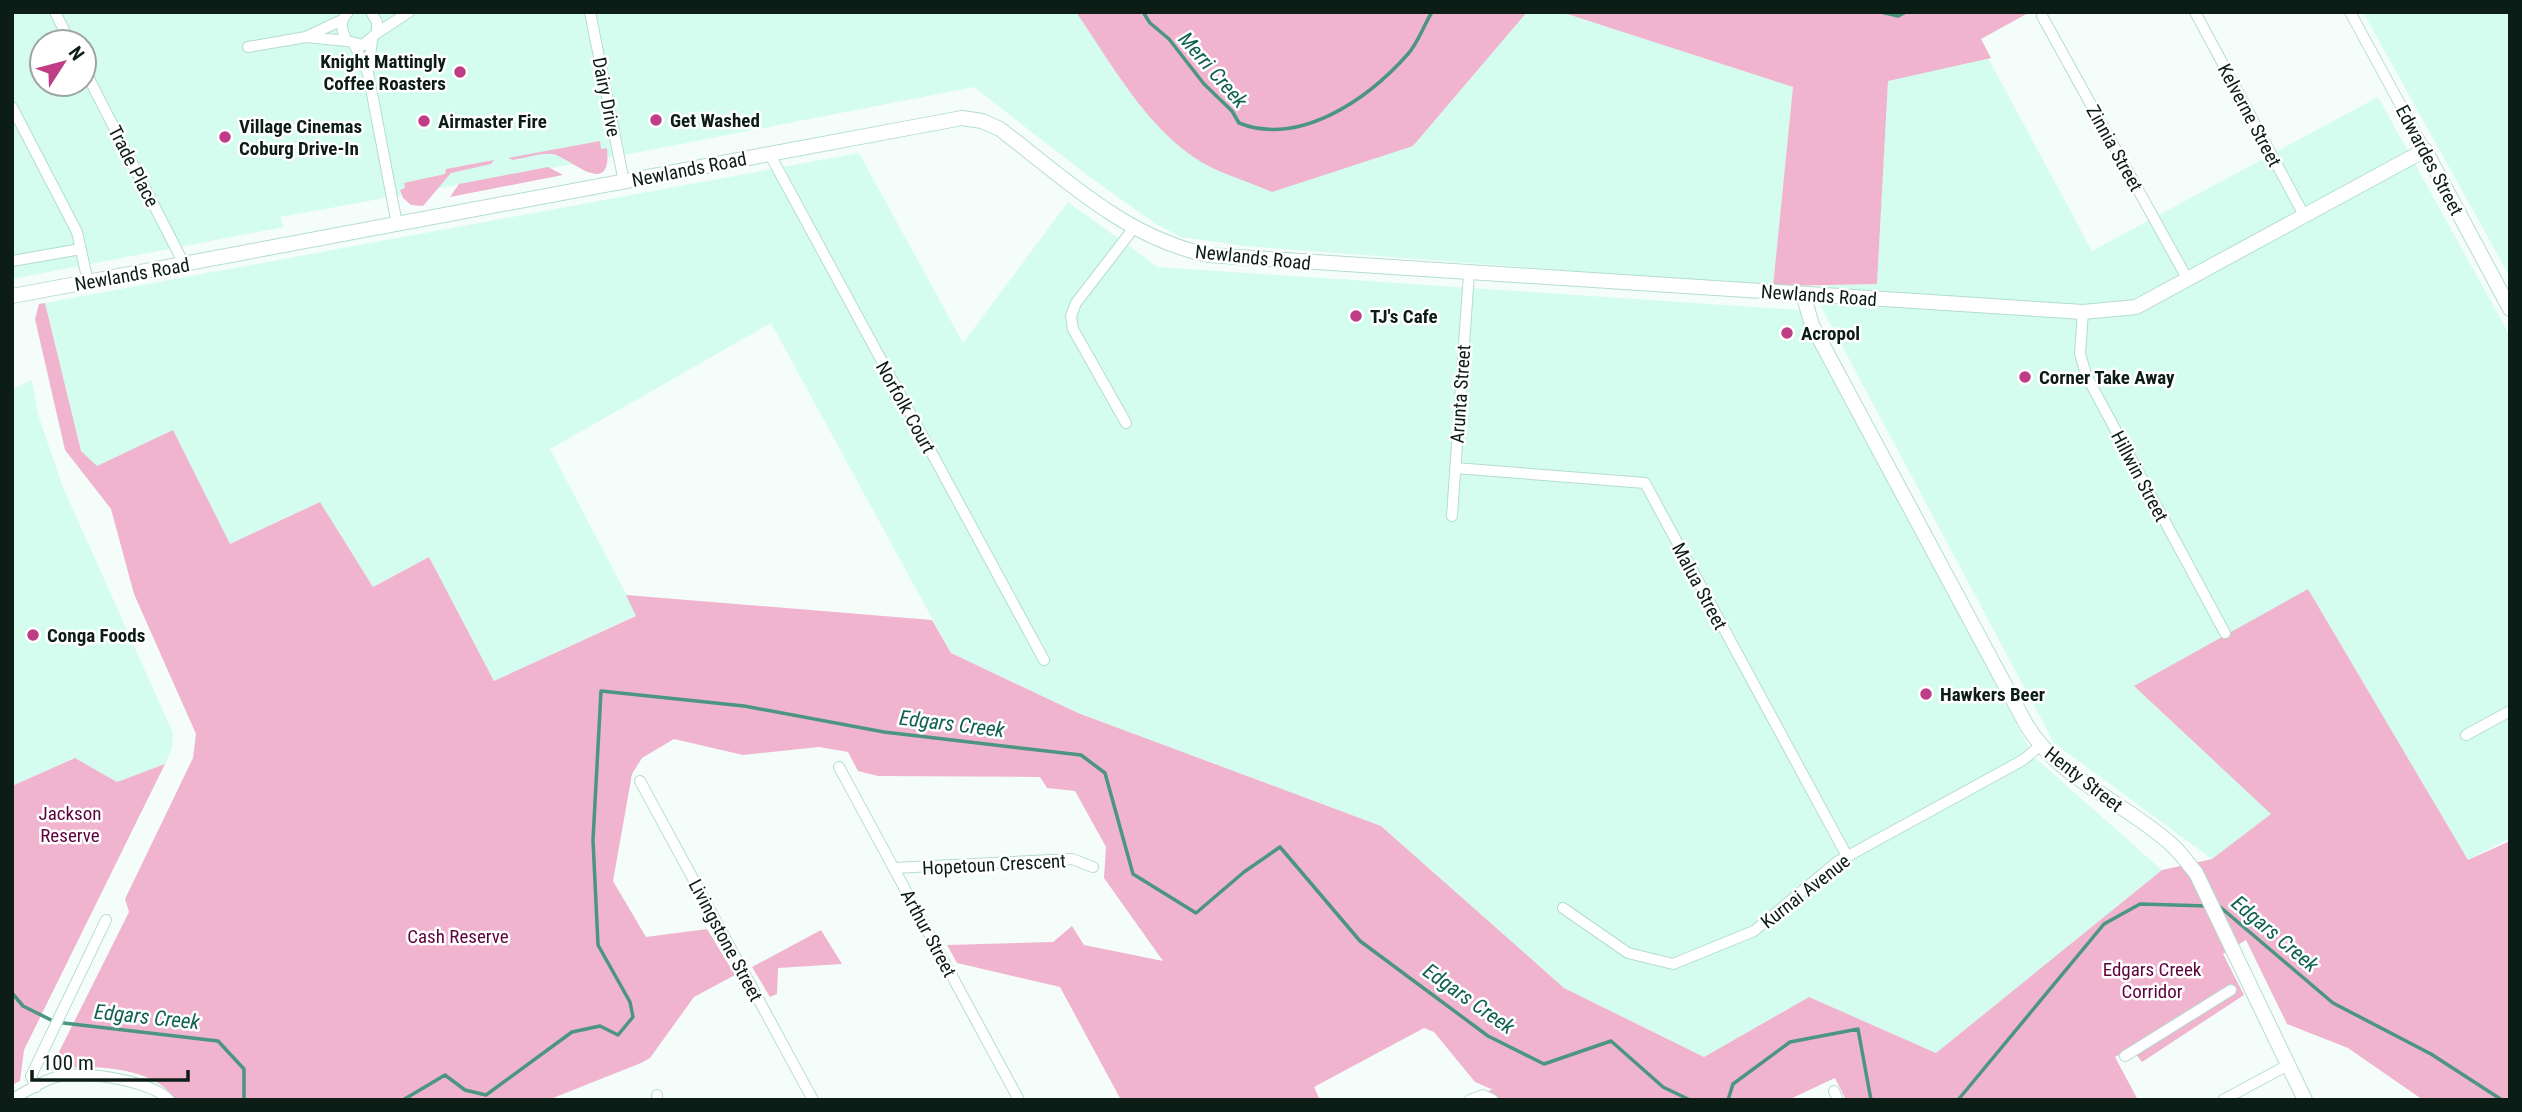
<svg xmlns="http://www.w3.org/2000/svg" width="2522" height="1112" viewBox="0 0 2522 1112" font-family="'Roboto Condensed',sans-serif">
<rect width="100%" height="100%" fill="#f5fdfa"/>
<path fill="#d4fdef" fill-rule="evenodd" d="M12,12H1076L1143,109L1170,137L1203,163L1413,146L1527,12H1561L1793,87L1773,286L1245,246L1181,237L1156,224L1087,175L974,87L645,151L280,217L284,227L12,279ZM42,42H84V84H42Z
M2363,12H2510V277Z
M1988,58L2092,251L2378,97L2510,336V838L2468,860L2308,589L2272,814L2212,859L2054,743L1810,286L1877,284L1888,80Z
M859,153L963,343L1068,202L1158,267L1800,310L2033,756L2162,870L1936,1053L1809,997L1704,1057L1564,988L1381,826L1078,713L951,653L771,323L550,449L637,615L494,681L429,557L373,587L320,502L230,544L173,430L97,467L81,451L45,303Z
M32,380L38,414L62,485L173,733L172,748L165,764L117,782L75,758L12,786V389Z"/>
<path fill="#f0b4cf" d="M1076,12H1527L1413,146L1272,192C1250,182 1224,175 1203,163C1147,130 1112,64 1076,12Z
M1561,12H2030L1981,39L1991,58L1888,81L1877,284L1773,286L1793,87Z
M600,141L601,149L607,148C613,202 567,155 552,154C540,153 525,158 513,160L508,158Z
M494,160L491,164L451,173L423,206L411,205L403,198L400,190L405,188L404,183L445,174L446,169Z
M548,167L563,175L450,197L459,184Z
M45,303L81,451L97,466L173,430L230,544L320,502L373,587L429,557L494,681L636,616L626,595L932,620L951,653L1078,713L1381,826L1564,988L1704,1057L1809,997L1936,1053L2162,870L2212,859L2271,814L2134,686L2308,589L2468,860L2510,841V1100H2423L2348,1048L2287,1024L2246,940L2223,954L2244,995L2142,1062L2131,1048L2115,1057L2138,1100H1846L1835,1078L1788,1100H1488L1483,1095L1495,1087L1491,1089L1475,1082L1434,1032L1424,1028L1314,1087L1320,1100H1121L1060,987L957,963L947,945L1053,942L1072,926L1084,945L1163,961L1104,878L1106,847L1075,791L1047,788L1040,777L878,776L858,771L848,752L819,747L743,755L674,739L642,758L632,774L613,881L646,937L707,929L735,975L694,997L650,1058L641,1063L548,1100H175C156,1065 85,1064 50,1070L129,912L125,899L193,758L196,734L134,594L111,509L65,450L35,319L39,304Z
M75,758L117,782L165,764L24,1050L20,1081L12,1085V786Z
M821,930L842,964L778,968L777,994L770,997L752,967Z"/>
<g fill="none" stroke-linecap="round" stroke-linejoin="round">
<path stroke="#4c9581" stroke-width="3.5" d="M1143,12L1150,23L1169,39L1204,84L1232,111L1239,123C1300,147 1368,99 1408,54C1418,43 1424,25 1432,12
M1881,12L1898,16L1906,12
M2219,906L2333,1003L2431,1054L2502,1100
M12,993L23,1006L55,1022L218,1041L244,1069V1100
M403,1100L445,1075L465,1090L486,1095L572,1032L600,1026L618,1035L633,1017L630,1002L598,945L593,840L601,691L744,706L884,732L1081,755L1105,773L1133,874L1196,913L1244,872L1280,847L1360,941L1488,1036L1544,1064L1611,1041L1663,1087L1690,1100
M1728,1100L1733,1084L1790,1042L1858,1029L1871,1100
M1958,1100L2104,924L2140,904L2208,906"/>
<g stroke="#b4ddd0" stroke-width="12">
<path id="street" d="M55,12L70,42
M348,12C339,22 341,30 347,41L363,45L377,33V22L371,12
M590,12L624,182
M2195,12L2305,217
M2350,12L2425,150
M2042,16L2188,280
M377,33L409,12
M308,36L342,20
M372,40L368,73L397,224
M354,44L368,73
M248,47L306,37L347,41
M84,69L184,264
M12,107L77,232L88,282
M769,153L1044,660
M12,261L81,249
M2083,312L2080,353L2086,375L2225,633
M1126,423L1073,329L1071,316L1076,303L1133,229
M1455,468L1645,483L1847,856
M1452,516L1469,273
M2466,735L2510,711
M839,767L1019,1100
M640,781L813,1100
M894,868L1072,859L1093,867
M1563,908L1628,953L1673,964L1754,931L1837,862L2023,760L2041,745
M2125,1056L2231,990
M36,1087L31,1076L106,920
M1834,1091L1838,1100
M12,1099C26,1092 41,1081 56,1077C79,1069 153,1081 169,1100
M657,1100V1095
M1470,1100L1483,1095L1493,1100
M2223,1100L2288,1065"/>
</g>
<g stroke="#b4ddd0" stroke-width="16">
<path id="secondary" d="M1803,294L1812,325L2027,726C2061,780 2126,803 2172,845C2181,853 2188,864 2196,873L2305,1100
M12,296L962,118L982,121L1000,129C1065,179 1126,238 1208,255L2083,312L2136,307L2425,150L2510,309"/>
</g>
<use href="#street" stroke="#fff" stroke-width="10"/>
<use href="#secondary" stroke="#fff" stroke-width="14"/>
</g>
<g fill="#bf3d86" stroke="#fff" stroke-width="2.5">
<circle cx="460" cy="72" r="7"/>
<circle cx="656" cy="120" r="7"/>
<circle cx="424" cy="121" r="7"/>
<circle cx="225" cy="137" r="7"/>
<circle cx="1356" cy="316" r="7"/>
<circle cx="1787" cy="333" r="7"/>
<circle cx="2025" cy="377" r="7"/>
<circle cx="33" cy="635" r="7"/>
<circle cx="1926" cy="694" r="7"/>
</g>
<g text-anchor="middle" stroke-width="5" stroke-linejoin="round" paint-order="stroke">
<g font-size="19" font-weight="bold" fill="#0c1c17" stroke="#fff" text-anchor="start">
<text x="446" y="68" text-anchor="end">Knight Mattingly<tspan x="446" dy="22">Coffee Roasters</tspan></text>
<text x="670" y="127">Get Washed</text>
<text x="438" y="128">Airmaster Fire</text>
<text x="239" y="133">Village Cinemas<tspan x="239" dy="22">Coburg Drive-In</tspan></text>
<text x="1370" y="323">TJ's Cafe</text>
<text x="1801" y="340">Acropol</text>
<text x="2039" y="384">Corner Take Away</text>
<text x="47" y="642">Conga Foods</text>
<text x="1940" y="701">Hawkers Beer</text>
</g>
<g font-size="19" fill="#0c1c17" stroke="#fff">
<text transform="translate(607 97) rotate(79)" y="7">Dairy Drive</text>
<text transform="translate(2250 115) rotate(62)" y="7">Kelverne Street</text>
<text transform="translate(2115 148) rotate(61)" y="7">Zinnia Street</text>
<text transform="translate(2430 160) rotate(62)" y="7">Edwardes Street</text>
<text transform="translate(134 166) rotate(63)" y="7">Trade Place</text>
<text transform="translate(689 169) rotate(-11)" y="7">Newlands Road</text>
<text transform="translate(1253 257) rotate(6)" y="7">Newlands Road</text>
<text transform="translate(132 274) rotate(-10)" y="7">Newlands Road</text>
<text transform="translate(1819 295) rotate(4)" y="7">Newlands Road</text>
<text transform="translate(1460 394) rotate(-86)" y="7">Arunta Street</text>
<text transform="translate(906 407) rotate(61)" y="7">Norfolk Court</text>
<text transform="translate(2140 476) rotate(62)" y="7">Hillwin Street</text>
<text transform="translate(1700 586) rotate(62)" y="7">Malua Street</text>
<text transform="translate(2084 779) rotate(38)" y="7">Henty Street</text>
<text transform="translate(994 864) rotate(-3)" y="7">Hopetoun Crescent</text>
<text transform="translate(1805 891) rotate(-38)" y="7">Kurnai Avenue</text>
<text transform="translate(929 933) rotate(62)" y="7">Arthur Street</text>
<text transform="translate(726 940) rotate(62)" y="7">Livingstone Street</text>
</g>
<g font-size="19" fill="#5e023c" stroke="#fff">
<text x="70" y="820">Jackson<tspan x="70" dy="22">Reserve</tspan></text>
<text x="458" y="943">Cash Reserve</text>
<text x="2152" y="976">Edgars Creek<tspan x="2152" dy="22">Corridor</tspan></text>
</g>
<g font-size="21" font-style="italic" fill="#0f604e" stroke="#fff">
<text transform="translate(1213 70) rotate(49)" y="7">Merri Creek</text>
<text transform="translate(952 724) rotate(7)" y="7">Edgars Creek</text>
<text transform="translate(2275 934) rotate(40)" y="7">Edgars Creek</text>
<text transform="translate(1469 999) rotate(35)" y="7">Edgars Creek</text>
<text transform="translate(147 1017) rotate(6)" y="7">Edgars Creek</text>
</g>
</g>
<rect width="2522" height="1112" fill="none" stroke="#0c1c17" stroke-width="28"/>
<g transform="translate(63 63) rotate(54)"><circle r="33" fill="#ffffff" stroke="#9ea4a2" stroke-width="2"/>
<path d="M0-5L12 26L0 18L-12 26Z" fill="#bf3d86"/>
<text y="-10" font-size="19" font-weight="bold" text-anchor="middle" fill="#0c1c17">N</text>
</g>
<path d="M32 1070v10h156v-10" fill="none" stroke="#0c1c17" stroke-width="3.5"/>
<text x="42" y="1070" font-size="21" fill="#0c1c17" stroke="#ffffff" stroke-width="5" paint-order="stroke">100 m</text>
</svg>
